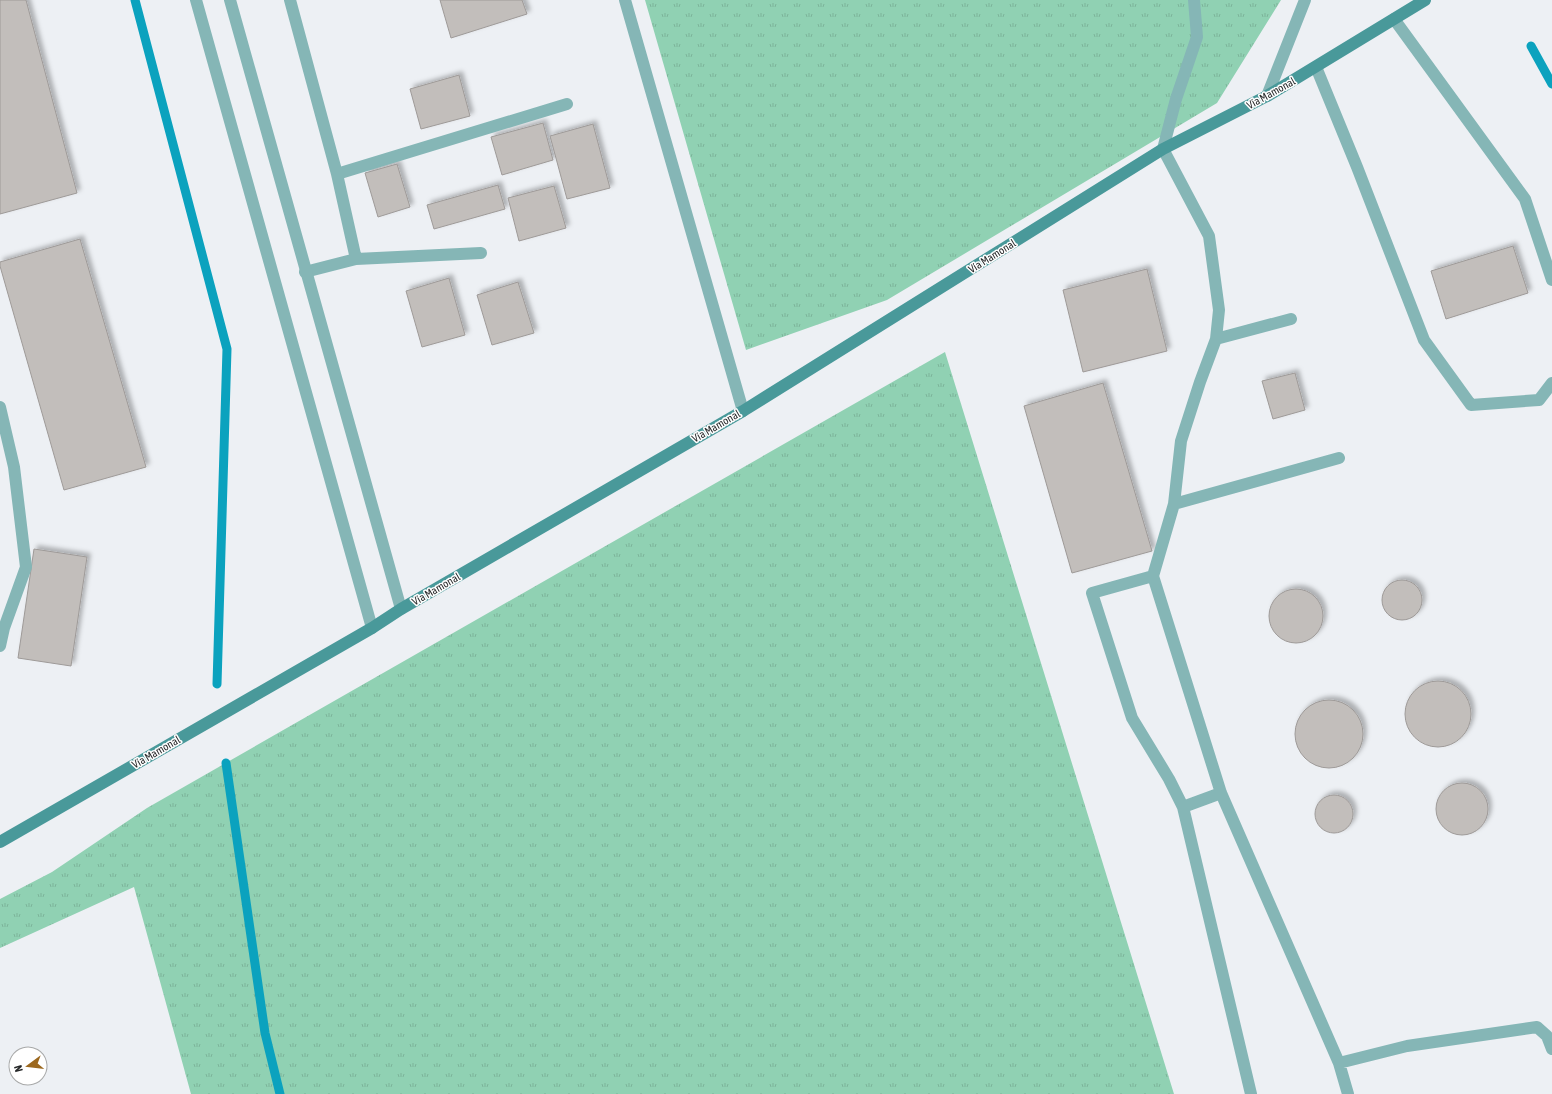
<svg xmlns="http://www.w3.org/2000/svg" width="1552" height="1094" viewBox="0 0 1552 1094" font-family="'Asap Condensed',sans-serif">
<defs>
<pattern id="grass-tufts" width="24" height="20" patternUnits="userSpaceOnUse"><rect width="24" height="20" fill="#90d1b3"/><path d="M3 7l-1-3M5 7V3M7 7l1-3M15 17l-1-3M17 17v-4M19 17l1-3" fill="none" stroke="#7cb39a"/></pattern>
<filter id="shadow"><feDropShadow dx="3.5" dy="-3.5" stdDeviation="2" flood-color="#0004"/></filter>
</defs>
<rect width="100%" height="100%" fill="#edf0f4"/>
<path fill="url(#grass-tufts)" d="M645,0H1281L1217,103L887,300L746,350Z
M945,352L1174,1094H191L134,887L0,948V899L52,872L147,808Z"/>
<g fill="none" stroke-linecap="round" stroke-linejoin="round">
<path stroke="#0ba2be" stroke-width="9" d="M135,0L227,349L217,684
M1531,46L1552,84
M226,763L265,1033L280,1094"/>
</g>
<path fill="#c2bebb" stroke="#9e9a98" filter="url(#shadow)" d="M0,0H26L77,193L0,214Z
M440,0H522L527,14L451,38Z
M459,75L470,116L421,129L410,89Z
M543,123L553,160L502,175L491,137Z
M593,124L610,188L567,199L550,136Z
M397,164L410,207L378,217L365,173Z
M498,185L505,209L434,229L427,205Z
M554,186L566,228L519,241L508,198Z
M80,239L146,467L64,490L0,266V262Z
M1513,246L1528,293L1446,319L1431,271Z
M1147,269L1167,351L1083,372L1063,290Z
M449,278L465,335L422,347L406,291Z
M518,282L534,333L492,345L477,295Z
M1295,373L1305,410L1273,419L1262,381Z
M1103,383L1152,551L1072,573L1024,406Z
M34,549L87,557L71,666L18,658Z
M1382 600a20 20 0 1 1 40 0a20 20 0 1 1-40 0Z
M1269 616a27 27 0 1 1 54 0a27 27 0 1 1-54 0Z
M1405 714a33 33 0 1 1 66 0a33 33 0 1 1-66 0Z
M1295 734a34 34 0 1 1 68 0a34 34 0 1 1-68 0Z
M1436 809a26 26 0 1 1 52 0a26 26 0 1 1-52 0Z
M1315 814a19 19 0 1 1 38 0a19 19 0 1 1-38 0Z"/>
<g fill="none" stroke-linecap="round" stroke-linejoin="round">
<path stroke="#85b6b6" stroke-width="12" d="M290,0L337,174L356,259L305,272
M625,0L743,411
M1194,0L1197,37L1176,99L1163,149L1209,236L1219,310L1216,339L1200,382L1181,441L1174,504L1153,576L1221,793L1339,1063L1348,1094
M1394,19L1525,199L1552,280
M1316,67L1357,167L1424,340L1471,405L1539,400L1552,383
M1267,96L1305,0
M337,174L567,104
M356,259L481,253
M1216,339L1291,319
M0,407L14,467L26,567L4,628L0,646
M1174,504L1339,458
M1153,576L1092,593L1132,718L1169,779L1183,807L1221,793
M1183,807L1251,1094
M1339,1063L1407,1046L1537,1027L1547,1036L1552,1049"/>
<path stroke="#85b6b6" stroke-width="12" d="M196,0L372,628
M230,0L401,609"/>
<path stroke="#49999a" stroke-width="12" d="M0,842L372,628L401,609L743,411L1163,149L1267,96L1425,0"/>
</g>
<g text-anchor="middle" stroke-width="3" stroke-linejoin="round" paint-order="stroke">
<g font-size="11" fill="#252728" stroke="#fff">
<text transform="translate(1271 93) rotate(-29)" y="4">Vía Mamonal</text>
<text transform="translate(992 256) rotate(-32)" y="4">Vía Mamonal</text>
<text transform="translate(716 426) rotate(-30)" y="4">Vía Mamonal</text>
<text transform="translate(436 589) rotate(-30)" y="4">Vía Mamonal</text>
<text transform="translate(156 752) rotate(-30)" y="4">Vía Mamonal</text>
</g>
</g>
<g transform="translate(28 1066) rotate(255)"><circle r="19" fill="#ffffff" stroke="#a8a9a9"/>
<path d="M0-3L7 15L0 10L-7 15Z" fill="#9c681e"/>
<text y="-6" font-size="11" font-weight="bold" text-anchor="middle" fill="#252728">N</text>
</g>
</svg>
